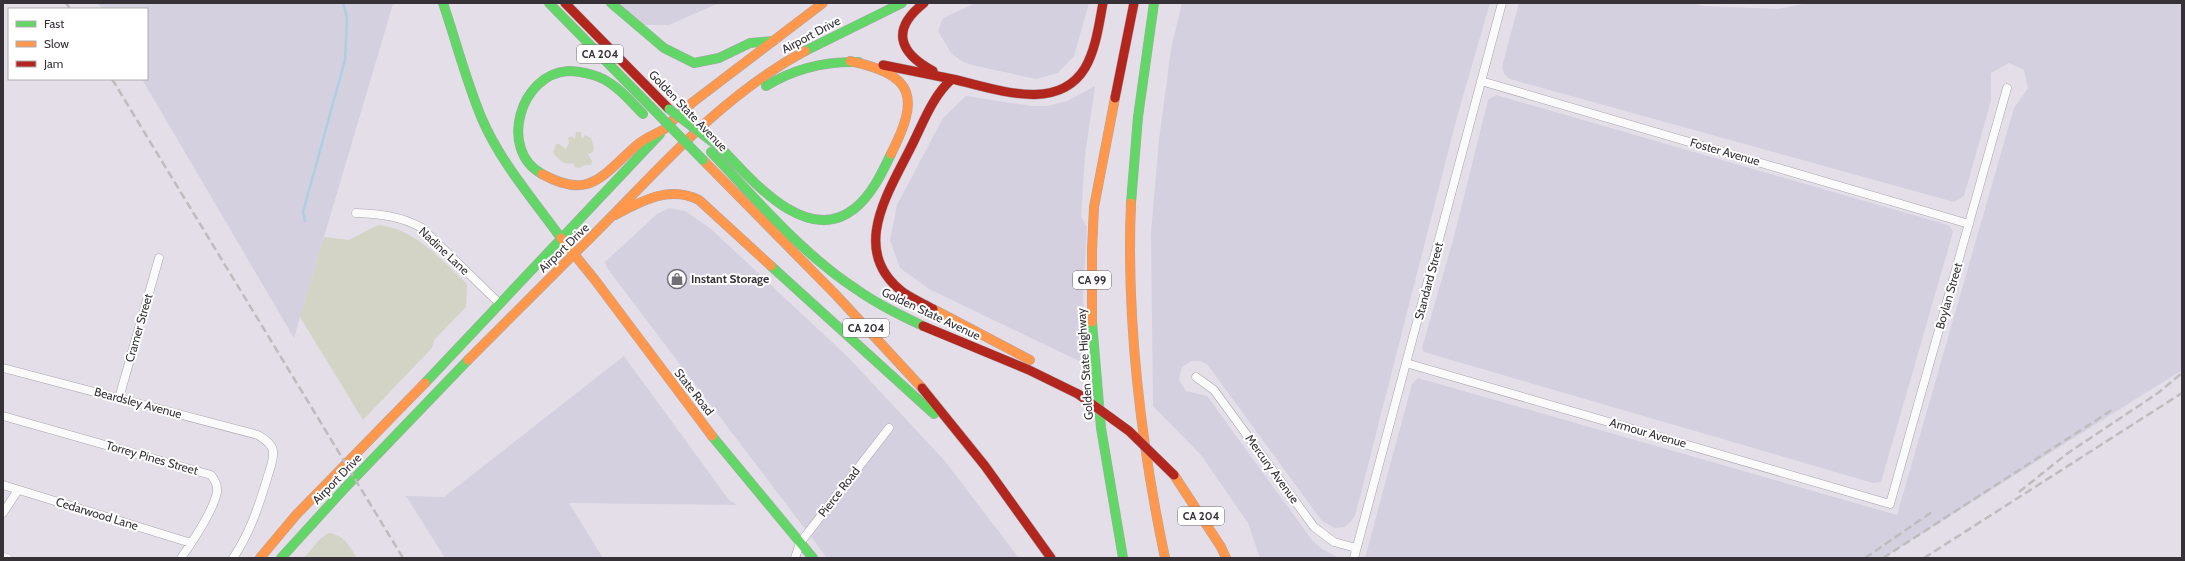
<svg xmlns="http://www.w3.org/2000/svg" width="2185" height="561" viewBox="0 0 2185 561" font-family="Cabin,sans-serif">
<rect width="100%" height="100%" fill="#e3dee7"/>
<path fill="#d4d0e0" d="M98,3L393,4L294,338L142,79H147V9H102Z
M614,3H719L669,25H639Z
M976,3H1089L1074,56L1058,73L1036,79L972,65L963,62L951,53L938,31L943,18Z
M1182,3H1490L1457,117L1355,516L1350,522L1344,527L1335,528L1322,521L1207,364L1200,361H1191L1182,367L1180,374L1179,380L1186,391L1207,396L1312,540L1322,549L1339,558H1260L1248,523L1201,455L1153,406L1151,233L1159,140L1171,49Z
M1519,3H1692L1704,6L1778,9L1808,3H2182V370L1883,558H1365L1412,384L1418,378L1897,515L2014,108L2028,88L2024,70L2009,63L1991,73V101L1964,196L1954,202L1510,79L1504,74L1502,67Z
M1095,86L1085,155L1081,217L1087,227L1083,295L1085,364L929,289L900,268L890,240L897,205L943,118L966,96L1032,106H1047L1067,101Z
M1496,95L1948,225L1951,228L1953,232L1881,482L1873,483L1424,352L1422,348L1454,237L1488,100Z
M670,208L685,211L711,229L848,357L944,460L1019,558H827L607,268L605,262L657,214Z
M624,356L729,500L737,505L569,503L603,558H445L406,496L444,497Z"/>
<path fill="#d4d4c6" d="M576,132H581L582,139L585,135L591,138L594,148L593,152L588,154L592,161L591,165H585L580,168L575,167L573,163C563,166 559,159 553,153L556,144H559L566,149L569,143L568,138L572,136L575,139Z
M378,225C416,229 440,259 467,284L466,307L434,340L432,348L363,420L300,317L324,237L349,240Z
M328,533C344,534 349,546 357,558H304L319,540Z"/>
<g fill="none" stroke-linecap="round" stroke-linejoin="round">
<path stroke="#acd0e2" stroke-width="2.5" d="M305,221L303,212L345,60L347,18L343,3"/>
<g stroke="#aaa6ac" stroke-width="9">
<path id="street" d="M1481,81L1969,224
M356,213C380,214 401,216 422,228L500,304
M1406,363L1890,504L2007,88
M3,368L258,435C264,439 273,444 273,452C274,461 269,471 267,479C258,508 250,533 233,558
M1196,377L1214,390L1314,527L1334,542L1356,548
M119,398L159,258
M3,416L211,475C215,480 218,485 217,492C213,512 193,541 181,558
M3,485L191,543
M3,513L18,490
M3,557L7,558
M795,558L800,543L889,428
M1354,558L1502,3"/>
</g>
<g stroke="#aaa6ac" stroke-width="10">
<path id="fast" d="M443,3C456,41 466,81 482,119C501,163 533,199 561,238
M549,3L650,106
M611,3L664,48L694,63L719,58L750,43L773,41
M805,51L902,3
M766,86C795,68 825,61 859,62
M720,147C750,178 806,247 854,209C871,196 882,173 891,154
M711,152C757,200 801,253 856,289C877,304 900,315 923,326
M542,174C498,150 520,74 568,71C575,71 586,73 593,75C613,80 629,100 643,114
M1131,203L1138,117L1154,3
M771,266L934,414
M1092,322L1101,428L1123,558
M425,383L660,134
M712,436L813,558
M281,558L344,489L468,360"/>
</g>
<g stroke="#aaa6ac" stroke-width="10">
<path id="slow" d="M850,61C915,75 920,97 891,154
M671,122L693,102L823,3
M703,160L836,295L922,388
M542,174C591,201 602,175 637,145C645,138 656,134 666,128
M1131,203C1126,318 1141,445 1165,558
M615,215C642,201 669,185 699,200L771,266
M561,238L595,280L712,436
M575,253C650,181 712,101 805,51
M933,309L1030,360
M1092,322V250L1094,207L1115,98
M468,360L575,253
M1174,475L1221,547L1226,558
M260,558L296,515L425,383"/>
</g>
<g stroke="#aaa6ac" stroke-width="10">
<path id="jam" d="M565,3L669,109
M924,3C891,29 898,52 933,71
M883,65L952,79
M952,79C994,88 1057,114 1085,68C1096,49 1099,24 1103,3
M1115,98L1134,3
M933,309C924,304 913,299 904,293C849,252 887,195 910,149C922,126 932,96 952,79
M923,326L1029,370L1078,394
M922,388L985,466L1051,558"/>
</g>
<use href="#street" stroke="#fbfafb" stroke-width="8"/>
<use href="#fast" stroke="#63d668" stroke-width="9"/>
<use href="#slow" stroke="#ff974d" stroke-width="9"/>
<use href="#jam" stroke="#b3261e" stroke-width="9"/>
<path stroke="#bebcbe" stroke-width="2.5" stroke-dasharray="8 4" stroke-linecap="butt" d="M66,3L70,9
M112,79L403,558
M2019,492L2068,453L2158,393L2182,373
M1865,558L1932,512
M1883,558L2115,408
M1924,558L2182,393"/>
<g stroke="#aaa6ac" stroke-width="10" stroke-linecap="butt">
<path id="fast-bridge" d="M650,106L703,160
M669,109L718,146"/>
</g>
<g stroke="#aaa6ac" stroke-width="10" stroke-linecap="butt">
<path id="jam-bridge" d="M1078,394L1129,431L1174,475"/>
</g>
<use href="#fast-bridge" stroke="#63d668" stroke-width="9"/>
<use href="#jam-bridge" stroke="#b3261e" stroke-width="9"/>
</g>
<defs>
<g id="shop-ring" transform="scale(1)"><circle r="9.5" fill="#fff" stroke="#726e75" stroke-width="1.5"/><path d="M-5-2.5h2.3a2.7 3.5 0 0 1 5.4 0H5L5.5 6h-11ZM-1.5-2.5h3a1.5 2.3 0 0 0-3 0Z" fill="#726e75"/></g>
</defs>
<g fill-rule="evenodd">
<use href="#shop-ring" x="677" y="279"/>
</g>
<g text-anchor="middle" stroke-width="4" stroke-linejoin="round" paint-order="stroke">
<g fill="#fff" stroke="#726f73" stroke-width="1">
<rect x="577" y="45" width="46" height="18" rx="3"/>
<rect x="1073" y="271" width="38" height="18" rx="3"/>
<rect x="843" y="319" width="46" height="18" rx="3"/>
<rect x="1178" y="507" width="46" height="18" rx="3"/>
</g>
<g font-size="11" font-weight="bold" fill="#353137">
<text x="600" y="58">CA 204</text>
<text x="1092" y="284">CA 99</text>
<text x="866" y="332">CA 204</text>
<text x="1201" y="520">CA 204</text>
</g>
<g font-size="12" fill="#353137" stroke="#fff">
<text transform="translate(811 35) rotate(-28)" y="4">Airport Drive</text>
<text transform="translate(688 111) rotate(46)" y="4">Golden State Avenue</text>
<text transform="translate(1725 152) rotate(16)" y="4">Foster Avenue</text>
<text transform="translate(564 248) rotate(-44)" y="4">Airport Drive</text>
<text transform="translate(444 251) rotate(43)" y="4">Nadine Lane</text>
<text transform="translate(1429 281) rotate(-75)" y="4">Standard Street</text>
<text transform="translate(1949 296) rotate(-74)" y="4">Boylan Street</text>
<text transform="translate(931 314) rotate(25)" y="4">Golden State Avenue</text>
<text transform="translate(139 328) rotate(-74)" y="4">Cramer Street</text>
<text transform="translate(1085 364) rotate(-94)" y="4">Golden State Highway</text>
<text transform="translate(694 392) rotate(52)" y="4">State Road</text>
<text transform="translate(138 403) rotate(15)" y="4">Beardsley Avenue</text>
<text transform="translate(1648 433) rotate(16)" y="4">Armour Avenue</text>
<text transform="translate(152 458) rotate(16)" y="4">Torrey Pines Street</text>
<text transform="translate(1272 469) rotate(54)" y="4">Mercury Avenue</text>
<text transform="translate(337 479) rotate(-46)" y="4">Airport Drive</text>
<text transform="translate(839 492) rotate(-52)" y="4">Pierce Road</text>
<text transform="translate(97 514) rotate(17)" y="4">Cedarwood Lane</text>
</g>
<g font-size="12" font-weight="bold" fill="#353137" stroke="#fff" text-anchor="start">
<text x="691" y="283">Instant Storage</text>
</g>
</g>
<rect width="2185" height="561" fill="none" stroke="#353137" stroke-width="8"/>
<rect x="8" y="8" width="140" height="72" fill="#ffffff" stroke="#aeadaf"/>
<rect x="16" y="21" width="20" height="6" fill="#63d668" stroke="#aeadaf"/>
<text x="44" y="28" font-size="12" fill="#353137">Fast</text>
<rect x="16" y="41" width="20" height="6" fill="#ff974d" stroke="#aeadaf"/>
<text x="44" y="48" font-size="12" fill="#353137">Slow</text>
<rect x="16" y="61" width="20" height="6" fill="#b3261e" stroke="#aeadaf"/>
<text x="44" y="68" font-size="12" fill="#353137">Jam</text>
</svg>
